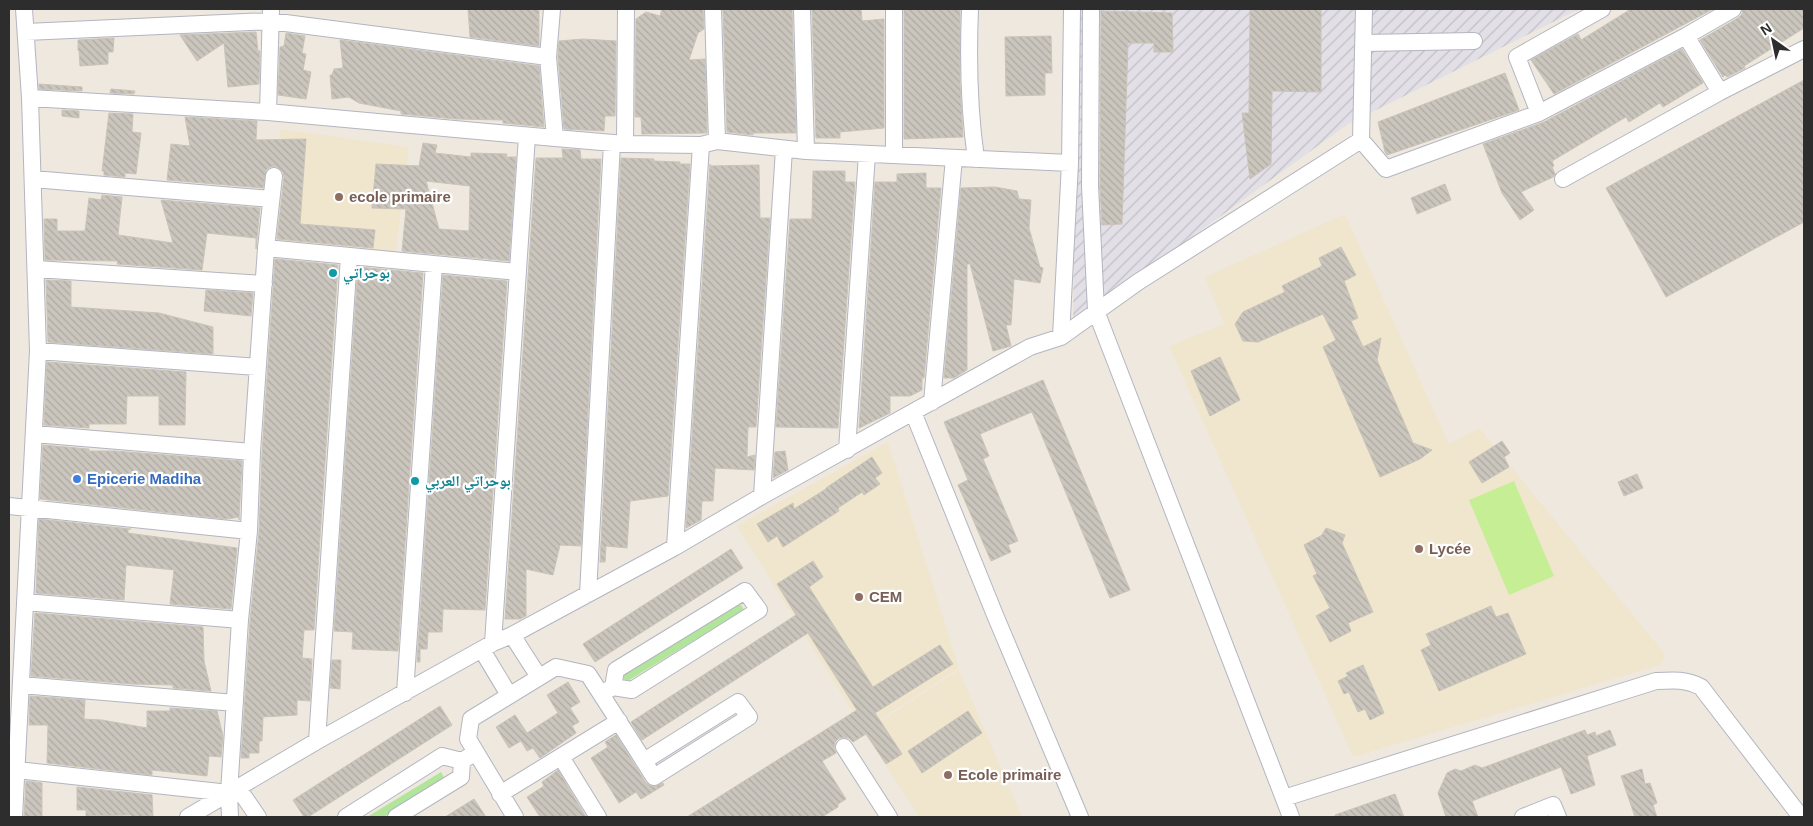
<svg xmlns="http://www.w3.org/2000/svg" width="1813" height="826" viewBox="0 0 1813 826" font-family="Helvetica,'Noto Naskh Arabic',sans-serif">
<defs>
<pattern id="industrial-furrows" width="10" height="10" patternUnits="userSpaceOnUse" patternTransform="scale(1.25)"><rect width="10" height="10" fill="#e2dfe7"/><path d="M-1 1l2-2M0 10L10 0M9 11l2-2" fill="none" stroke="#c2c0c6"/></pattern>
<pattern id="building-back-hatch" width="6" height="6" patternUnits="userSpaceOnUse" patternTransform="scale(1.25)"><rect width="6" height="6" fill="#cac6bd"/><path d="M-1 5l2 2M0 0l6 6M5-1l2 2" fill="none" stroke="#aeaaa3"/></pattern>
</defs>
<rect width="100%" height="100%" fill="#eee8df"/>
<path fill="url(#industrial-furrows)" d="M1077,9H1579L1348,124L1073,323Z"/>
<path fill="#f0e6ce" d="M280,129L409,147L395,257L271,247Z
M1345,214L1449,444L1479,428L1665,654L1663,662L1660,665L1353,757L1169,346L1224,324L1205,277Z
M888,442L959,668L864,730L737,526Z
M959,670L1022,817H919L864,732Z"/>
<path fill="#b1e69a" d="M740,603L744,610L626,682L622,675Z
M441,772L445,779L384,817H367Z"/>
<path fill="#c5ee95" d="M1514,481L1554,576L1509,595L1469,500Z"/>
<path fill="url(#building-back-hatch)" stroke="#cac4b8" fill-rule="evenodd" d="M468,9H539V46L470,37Z
M662,9H703L704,29L698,33L689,60L705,59L707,133L642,134L641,117H635L636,19L646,12L660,16Z
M723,9H792L796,133H753V135L727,132Z
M812,9H861L862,21L884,19V128L840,132V138H816Z
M904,9H960V84L963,137L904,139Z
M1250,9H1321V92L1272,91L1271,164L1250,179L1242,113H1249Z
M1631,9H1713L1554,94L1531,60L1578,34L1581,40Z
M1743,9H1804V28L1744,66L1745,68L1727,77L1725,75L1723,77L1700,40L1738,18L1742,14Z
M1101,11L1172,13L1173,52H1154V43H1128L1122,224L1102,225L1100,186Z
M256,32L258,51H260L259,84L228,87L224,43L197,61L180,35Z
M286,33L305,36L302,53L306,54L303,70L311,72L306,99L278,95L280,47L284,46Z
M1051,36L1052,73H1045V95L1006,96L1005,37Z
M114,38L113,52H108V64L80,66L79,51L78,50V40Z
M583,39L616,41L615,116H605L604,131L564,129L558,57L559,41Z
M340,40L539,66L544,127L503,123V120L456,119L401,114V111L359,103L349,97L332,99L330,75H332L334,69L343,68Z
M1682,49L1703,83L1663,107L1660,103L1629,122L1626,117L1552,161L1554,166L1552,167L1555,174L1553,177L1521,192L1534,210L1520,220L1502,193L1483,144L1544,122Z
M1505,73L1519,110L1387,155L1385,152L1378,122Z
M1804,80V222L1666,297L1606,188Z
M39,84L82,87V91L39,89Z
M111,89L135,91L134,94L110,93Z
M62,110L79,111V118L62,116Z
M109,113L133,114L132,132L141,133L136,174L125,173V177L104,175V171H102Z
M185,117L257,121L256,140L306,139L300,224L375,230L373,248L277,239L284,177L283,172L276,166L270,167L266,170L263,188L167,180L171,144L190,146Z
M423,143L437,145L435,153L471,157V153L507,154L506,157H516L509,261L402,251L406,209L372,208L376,164L419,166ZM426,181L470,186L469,231L439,229Z
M562,149L580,150L581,159H601L581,546L560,545L553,575L526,569V616L520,619H505L536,158H563Z
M621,158L654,159V161L680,162V164H690L668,496L630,501L627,548L606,546L605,562H600Z
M710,164L711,166L759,165L760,218H770L756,427H748L747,457L755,455L754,470L715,468L713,501H702L701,520L686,528Z
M813,171H845V182H855L838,428L776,427L790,219H812Z
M926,173V188H941L924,378H922V390L910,396H890V413L859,428L875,182H897V174Z
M1445,184L1451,200L1417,214L1411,198Z
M995,187L1017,191L1019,199L1031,200L1029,228L1040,267L1043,268L1040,283L1014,279L1011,325H1006L1011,346L993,351L970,264H967V370L954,378H944L961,188Z
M102,195L122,197L118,235L173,243L161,200L260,208L256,249V238L207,233L202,270L117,264L118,261L45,260L44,219H57V231H85L89,198L101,200Z
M1341,247L1356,275L1344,281L1358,318L1351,321L1363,347L1381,338L1377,360L1413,443L1432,450L1420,459L1380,477L1323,347L1336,340L1323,314L1258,342L1243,341L1235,324L1243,312L1285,292L1282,286L1322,266L1319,258Z
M275,259L338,265L314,630H304L302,658L312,659L310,701L297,700V715L263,717L262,741H259V753H249V758H241L250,621L259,532L262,453Z
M358,267L423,273L398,651L352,649L353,632L334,631Z
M443,275L507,281L485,610L443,609L442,632H428L427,649H420V662H417Z
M46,280L71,281V307L159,313L213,327V354L48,342Z
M206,290L253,293L251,316L204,311Z
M1220,357L1240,400L1210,416L1191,371Z
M47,362L186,372L185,425H159V396H127L126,424H89V428L44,425Z
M1043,380L1130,590L1110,598L1032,412L980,434L989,456L983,459L1018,541L1008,545L1011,552L991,561L958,485L968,480L944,422Z
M1502,441L1510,453L1504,457L1509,467L1482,483L1469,462Z
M43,445L89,449V451H115L242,461L239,520V517L227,519L40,499Z
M785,451L788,470L773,478L775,452Z
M872,457L882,473L875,478L880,484L864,495L862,492L838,508L839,511L783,547L777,536L768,542L757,524L793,503L794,509L826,489V488Z
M1637,474L1643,488L1624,496L1618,482Z
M39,519L131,529H128V533L237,548L231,609L170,604L174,570L126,565L124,600L36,593Z
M1326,528L1345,535L1342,543L1373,612L1348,623L1351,631L1330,642L1316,616L1330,608L1313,576L1317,574L1304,545L1322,535Z
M731,549L743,568L595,662L583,644Z
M813,561L823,577L809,587L873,687L940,645L953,664L875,713L902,754L886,764L866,734L853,742L849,738L844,737L839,738L835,742L834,748L836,753L822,761L846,799L838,804V807L822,817H687L857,710L808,633L642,740L631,722L796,615L777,584Z
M1491,606L1496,617L1508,613L1526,654L1439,691L1421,650L1431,645L1426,634Z
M35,613L203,627L204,661L211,691L173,688V685L131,684L31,676Z
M332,660H341L340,689L330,688Z
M1363,665L1384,713L1370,720L1365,709L1358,712L1349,692L1344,694L1338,681L1348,676L1346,673Z
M568,682L580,702L570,708L579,722L572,726L576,733L540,758L533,748L527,751L521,741L509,748L496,727L515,715L527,733L558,713L547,695Z
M30,696L85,700L84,719L102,720L147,728V711H170V708L217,711L223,736L221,757L209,756L207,776L152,770V775L47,763L48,725H29Z
M440,706L452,725L308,817H304L293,800Z
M968,711L982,733L922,773L908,751Z
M1585,730L1587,735L1595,732L1596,736L1610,730L1616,745L1587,756L1595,785L1571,794L1561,767L1472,801L1478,817H1446L1438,793L1447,773L1455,769L1461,771L1475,765L1482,768Z
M616,735L646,783L654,787L663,783L664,785L641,799L636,792L619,803L591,758L608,747L605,742Z
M1642,769L1645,784L1650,783L1657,803L1653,805L1657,817H1635L1621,776Z
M558,770L586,817H540L527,797L544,786L542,782Z
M26,781L42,783V817H24Z
M77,787L152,795L153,817H131V815L86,816V810H77Z
M1395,794L1404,817H1335V815Z
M474,799L486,817H445Z"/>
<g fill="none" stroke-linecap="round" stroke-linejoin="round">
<g stroke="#b3b5c0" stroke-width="18">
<path id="street" d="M24,9L30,98L268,112
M271,9L268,112L555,138
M552,9L548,57L555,138L625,144L701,145L717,141L806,151L1070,163L1072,9
M713,9L717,141
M802,9L806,151
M970,9C968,58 969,110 976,159
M1091,9L1090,186L1096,311L1291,817
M26,32L270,21L548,57
M1686,36L1720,92
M1364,43L1474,41
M1539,113L1517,57L1602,9
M1361,140L1386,169L1539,113L1686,36L1733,9
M625,144L626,9
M894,155V9
M33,179L271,199
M1563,179L1720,92L1804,49
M266,248L518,272
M36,269L264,284
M1061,337L1070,163
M38,351L258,367
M932,402L954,158
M913,412L995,615L1080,817
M34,434L252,452
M847,450L867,154
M762,496L784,149
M9,506L249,531
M675,547L701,145
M588,594L612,143
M25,602L240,620
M512,635L539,677
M493,643L527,136
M482,650L509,695
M21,685L235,703
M405,693L434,264
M601,694L613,687L616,670L745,591L759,610L632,690L613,687
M317,741L349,256
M844,747L889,817
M561,757L598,817
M17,770L229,793
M238,788L258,817
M500,794L619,721
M1284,798L1656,681C1673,680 1686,679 1701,687L1801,817
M14,817L38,351L30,98
M188,817L317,741L493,643L512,635L675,547L762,496L1030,347L1061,337L1138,282L1361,140L1364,9
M230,817L229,793L240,620L249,531L252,452L266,248L274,176
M346,817L442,756L462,761L476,752
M396,817L461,777L462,761
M515,817L468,739L471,719L556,667L588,674C610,708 632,742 654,777L749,717L738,702L644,761
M1523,817L1553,805L1558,817"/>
</g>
<use href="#street" stroke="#fff" stroke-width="16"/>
</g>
<g fill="#8d6e63" stroke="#fff" stroke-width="2">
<circle cx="339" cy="197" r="5"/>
<circle cx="1419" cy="549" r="5"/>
<circle cx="859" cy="597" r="5"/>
<circle cx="948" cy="775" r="5"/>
</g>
<g fill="#0f9aa8" stroke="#fff" stroke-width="2">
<circle cx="333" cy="273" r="5"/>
<circle cx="415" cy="481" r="5"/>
</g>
<circle fill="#3f7fe0" stroke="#fff" stroke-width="2" cx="77" cy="479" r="5"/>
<g text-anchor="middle" stroke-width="4.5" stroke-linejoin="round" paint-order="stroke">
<g font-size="15" font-weight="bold" fill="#785e54" stroke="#fff" text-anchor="start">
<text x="349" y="202">ecole primaire</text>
<text x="1429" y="554">Lycée</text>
<text x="869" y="602">CEM</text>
<text x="958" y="780">Ecole primaire</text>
</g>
<g font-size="15" font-weight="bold" fill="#0d838f" stroke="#fff" text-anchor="start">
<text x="343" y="278">بوحراتي</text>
<text x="425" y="486">بوحراتي العربي</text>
</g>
<g font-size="15" font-weight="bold" fill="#366cbe" stroke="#fff" text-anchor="start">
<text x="87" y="484">Epicerie Madiha</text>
</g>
</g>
<rect width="1813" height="826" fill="none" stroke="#2d2d2d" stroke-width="20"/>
<g transform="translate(1773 40) rotate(327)" stroke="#ffffff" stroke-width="4" paint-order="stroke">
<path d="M0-4L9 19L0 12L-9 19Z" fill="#2d2d2d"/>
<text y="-8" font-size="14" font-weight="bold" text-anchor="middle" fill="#2d2d2d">N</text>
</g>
</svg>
